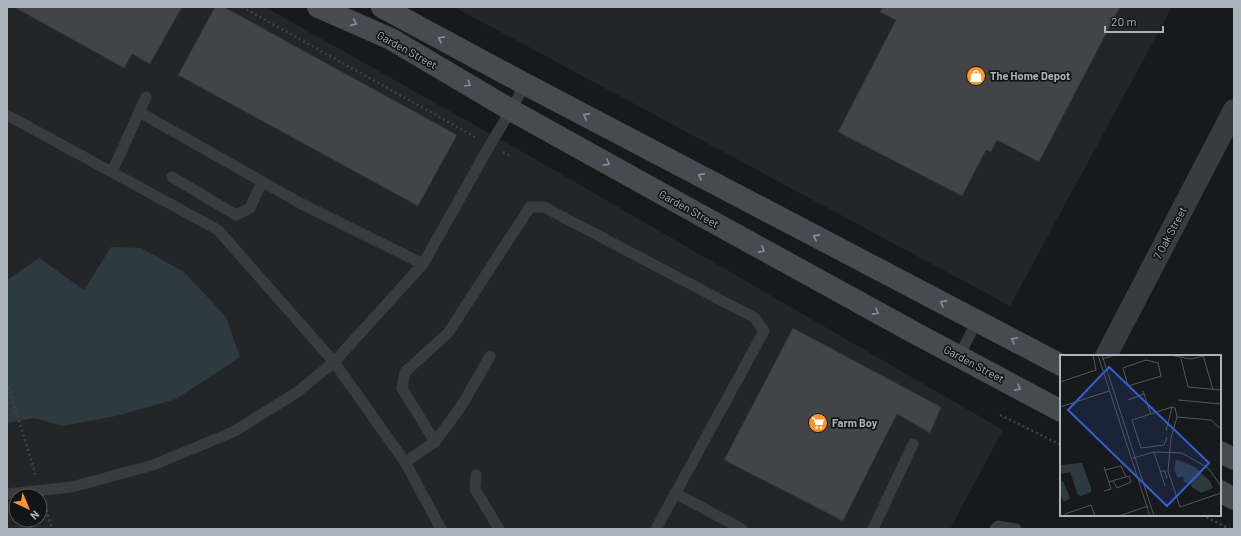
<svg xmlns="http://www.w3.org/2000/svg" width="1241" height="536" viewBox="0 0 1241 536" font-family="Barlow,sans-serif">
<rect width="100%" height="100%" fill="#18191b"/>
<path fill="#242528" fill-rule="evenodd" d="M7,7H265L542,163L1003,430L950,529H7ZM16,496H40V520H16Z
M454,7H1172L1010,306Z"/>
<path fill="#2d3b41" d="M111,247L141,248L184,272L226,317L240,357L176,399L116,416L62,426L35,418L7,423V280L39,258L84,290Z"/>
<path fill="#424448" stroke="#323337" d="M14,7H182L150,64L132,54L124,68Z
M215,7H224L457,135L418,206L178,75Z
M883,7H1120L1039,162L997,140L991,152L986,150L962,196L838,132L896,20L880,12Z
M793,328L941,407L930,433L897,414L843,521L724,460Z"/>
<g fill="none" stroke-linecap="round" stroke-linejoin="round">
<path stroke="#3f4347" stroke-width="2.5" stroke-dasharray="2 3" stroke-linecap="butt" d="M242,7L477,138
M503,152L512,157
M7,382L36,476
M1000,415L1061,445
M45,505L52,529
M1202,515L1230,529"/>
<path stroke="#393b40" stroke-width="11" d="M139,112L300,203L423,264
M7,115L218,230L334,362L405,462L441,529
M112,172L146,97
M172,177L236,215L250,208L262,182
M959,356L977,321
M435,442L402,388L405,372L448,333L530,207H544L755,318L764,331L656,529
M405,462L435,442L462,405L490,356
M476,475L475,489L499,529
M675,493L742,529
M7,494L72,487L153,465L233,432L296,393L334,362L423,264L490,145L511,110L525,84
M873,529L913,444
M995,529L998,526L1016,529"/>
<path stroke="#393b40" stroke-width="22" d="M1106,356L1234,110"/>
<path stroke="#474b51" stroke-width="22" d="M318,7L391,39L511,110L693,211L913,332L1061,411
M382,7L525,84L1061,365
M1220,452L1234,459
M1220,491L1234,499"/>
</g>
<defs><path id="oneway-chevron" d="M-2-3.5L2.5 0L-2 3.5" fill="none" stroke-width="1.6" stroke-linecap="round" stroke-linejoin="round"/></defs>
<g stroke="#878e97">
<use href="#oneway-chevron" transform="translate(354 23) rotate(24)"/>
<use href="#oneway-chevron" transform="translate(441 39) rotate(-152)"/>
<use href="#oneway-chevron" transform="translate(468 84) rotate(31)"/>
<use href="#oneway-chevron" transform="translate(586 116) rotate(-152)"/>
<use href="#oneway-chevron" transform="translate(607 163) rotate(29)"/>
<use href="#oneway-chevron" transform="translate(701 176) rotate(-152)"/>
<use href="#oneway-chevron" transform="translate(816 237) rotate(-152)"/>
<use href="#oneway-chevron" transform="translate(762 250) rotate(29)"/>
<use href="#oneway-chevron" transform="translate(943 303) rotate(-152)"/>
<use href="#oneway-chevron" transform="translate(876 312) rotate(29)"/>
<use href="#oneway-chevron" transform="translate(1014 340) rotate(-152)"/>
<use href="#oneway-chevron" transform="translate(1018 388) rotate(28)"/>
</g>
<defs>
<g id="shop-disc" transform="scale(1)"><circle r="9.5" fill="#ff942c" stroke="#131416"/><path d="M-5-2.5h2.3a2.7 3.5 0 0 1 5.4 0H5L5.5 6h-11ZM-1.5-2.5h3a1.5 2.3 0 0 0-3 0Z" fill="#fff"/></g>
<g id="supermarket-disc" transform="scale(1)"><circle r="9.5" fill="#ff942c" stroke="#131416"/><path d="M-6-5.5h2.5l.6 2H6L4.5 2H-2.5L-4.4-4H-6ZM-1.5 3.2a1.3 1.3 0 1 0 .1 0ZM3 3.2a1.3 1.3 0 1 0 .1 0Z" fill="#fff"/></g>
</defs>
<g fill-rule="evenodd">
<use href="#shop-disc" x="976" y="76"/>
<use href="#supermarket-disc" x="818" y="423"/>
</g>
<g text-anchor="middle" stroke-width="3.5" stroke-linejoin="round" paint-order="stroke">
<g font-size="11" fill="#aab2bc" stroke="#131416">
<text transform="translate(407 50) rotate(29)" y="4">Garden Street</text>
<text transform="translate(689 209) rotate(29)" y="4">Garden Street</text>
<text transform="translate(1170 233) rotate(-62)" y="4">7 Oak Street</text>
<text transform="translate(974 364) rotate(28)" y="4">Garden Street</text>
</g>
<g font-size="11" font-weight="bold" fill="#aab2bc" stroke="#131416" text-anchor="start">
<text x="990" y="80">The Home Depot</text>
<text x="832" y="427">Farm Boy</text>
</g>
</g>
<g transform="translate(1060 355)">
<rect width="161" height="161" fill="#18191b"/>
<path d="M116,104L135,112L150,126L153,133L141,138L132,132L130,128L124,127L123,121L118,123L114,115ZM22,108L31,133V137L21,141L18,140L10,117L0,119V110ZM3,126L10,143L4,147L0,139V128Z" fill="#2d3b41"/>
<path fill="none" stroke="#52565b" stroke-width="1" d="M38,0L90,161M42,0L94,161M110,0L131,4L148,0M143,0L153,35M42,4L55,0M121,4L128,32L161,35M86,5L98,8L101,21L68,31L63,13ZM0,27L36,15L33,0M83,36L91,59M68,45L84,39M118,45L161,49M0,52L49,36M161,74L151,65L117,62L111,83L108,116L120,152L161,138M106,76L112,52M107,82L104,90L81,93L72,65L112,52L115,53L117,62M94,97L105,131M73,103L94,97L122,98L148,113L161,131M44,112L51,134L44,136M45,115L61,111L66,122M100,116H105L107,124M48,127L55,125L66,122L69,121L71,127L57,133L53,126M5,161V159L31,150L35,161M59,161L88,151"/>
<path fill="#325dd4" fill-opacity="0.15" stroke="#325dd4" stroke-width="2" d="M49,12L149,108L107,151L8,55Z"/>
<rect width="161" height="161" fill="none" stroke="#aab2bc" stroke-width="2"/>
</g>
<rect width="1241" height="536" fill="none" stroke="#aab2bc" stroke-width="16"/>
<g transform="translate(28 508) rotate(136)"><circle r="19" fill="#131416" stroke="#4f5358"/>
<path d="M0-3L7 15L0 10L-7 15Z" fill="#ff942c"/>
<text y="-6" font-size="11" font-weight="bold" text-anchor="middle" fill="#aab2bc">N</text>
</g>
<path d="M1105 26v6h58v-6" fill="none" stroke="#aab2bc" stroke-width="2"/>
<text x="1111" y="26" font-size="12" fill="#aab2bc" stroke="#131416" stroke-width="3" paint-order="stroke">20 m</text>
</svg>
